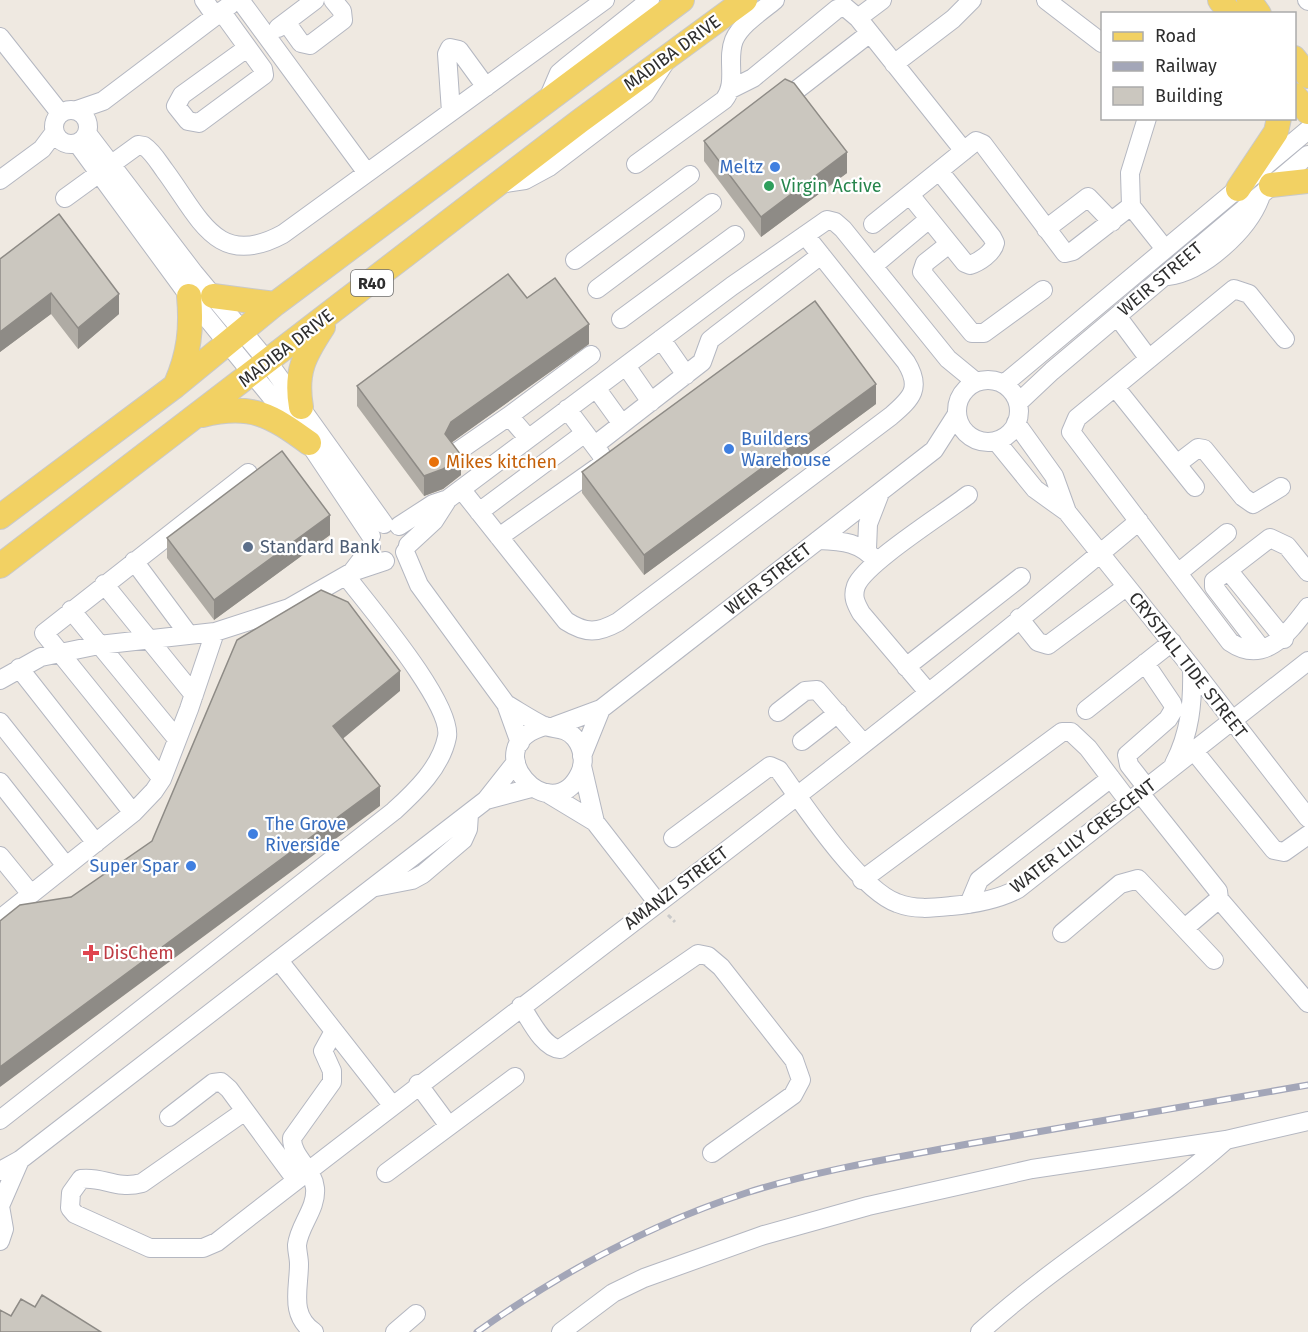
<svg xmlns="http://www.w3.org/2000/svg" width="1308" height="1332" viewBox="0 0 1308 1332" font-family="'Fira Sans',sans-serif">
<rect width="100%" height="100%" fill="#efe9e1"/>
<g fill="none" stroke-linecap="round" stroke-linejoin="round">
<g stroke="#b4b7c1" stroke-width="20">
<path id="minor" d="M204,0L215,16
M240,0L367,173
M1046,0L1102,43
M1307,0L1308,1
M221,11L263,69L264,75L199,123L188,121L176,106L182,95L247,48
M858,18L882,0
M286,22L301,43L310,45L343,20L342,11L333,0
M278,28L315,0
M0,37L60,113
M894,64L953,19L972,0
M731,89L753,78L837,9L845,7L858,18L964,151
M794,92L870,33
M547,101L559,73L566,67L650,0
M54 127a17 17 0 1 1 34 0a17 17 0 1 1-34 0Z
M77,110L103,101L230,5
M451,112L447,54L450,48L459,50L486,87
M1147,118L1130,173L1131,206L1165,249
M87,133L194,273L268,362L384,524
M77,143L189,296L309,443L371,536
M636,164L724,100C738,83 726,60 734,40C741,24 762,11 775,0
M0,180L42,149L54,133
M499,184L525,180L549,167L645,94L666,61
M910,195L965,263L970,265C979,262 993,253 995,243L992,237L940,172
M65,198L138,145L144,146C153,152 159,163 165,171C200,218 217,270 283,234L605,0
M873,224L976,141L983,144L1065,253L1073,251L1131,206
M1046,229L1088,197L1112,222
M949,244L925,263L922,272L972,333H984L1043,290
M575,260L690,175
M873,266L929,219
M1168,276C1203,272 1248,230 1260,198
M597,289L712,203
M1117,316L1149,359
M621,319L735,235
M661,339L686,375
M1285,339L1249,294L1234,289L1077,418L1071,432L1230,642C1265,666 1289,632 1308,607
M626,366L651,402
M957 411a31 31 0 1 1 62 0a31 31 0 1 1-62 0Z
M1004,384L1308,130
M1115,387L1195,487
M596,388L622,424
M1018,403L1052,371L1308,155
M509,416L591,355
M1016,423L1054,476L1067,512
M996,441L1035,489L1067,512L1192,668L1308,818
M595,445L702,362L710,340L715,336L821,255
M457,452L509,416L528,438
M1177,464L1198,448L1204,449L1243,497L1253,504L1281,487
M461,489L566,621C586,634 598,633 618,622L891,416C912,398 922,388 906,362L805,235
M479,512L585,433
M399,526L433,504L448,499L732,286L827,220L835,222L843,229L948,359L976,382
M499,537L601,465L603,459L600,453L567,409
M818,540C843,541 861,542 877,562
M408,545L434,521L448,499
M867,549L868,524L880,493
M405,552L419,585L506,704L520,743
M134,561L189,635
M1228,570L1284,639
M352,572L371,547
M1178,573L1227,533
M104,584L194,695
M71,610L177,739
M1019,618L1038,642L1048,645L1126,587
M1261,648L1214,587V581L1270,538L1287,546L1308,572
M1145,663L1172,703L1174,709L1168,719L1127,755L1129,765L1147,788
M906,667L1021,577
M19,668L133,813
M0,680L41,657L99,645L215,632L289,608L352,572L385,561
M928,692L861,613C856,604 852,597 856,586C865,563 945,513 968,495
M506,704C518,711 530,719 542,725C554,730 565,726 575,738C583,748 585,762 580,773C552,833 472,746 545,726
M1086,710L1172,642
M778,712L805,691L817,690L863,743
M0,722L96,843
M555,726L601,709L934,450L957,414
M802,741L838,713
M1194,751L1274,850L1284,852L1308,835
M582,756L601,709
M1174,764C1190,733 1193,703 1192,668
M582,766L595,822
M162,779L44,633L248,473
M0,782L66,866
M547,793L595,822L657,902
M1140,793L1218,891L1219,899L1186,927
M486,800L531,788
M673,838L770,766L779,770C803,804 860,890 897,903C915,910 932,908 951,906C974,904 997,900 1018,889L1308,661
M0,856L31,894
M862,880L1062,732H1071L1088,748L1129,802
M376,887L412,880L423,874L463,840L468,829L469,814
M1219,899L1308,1003
M969,904L979,880L1111,778
M0,919L133,813L154,791L162,779L189,709L215,632
M1062,933L1120,884L1138,879L1214,960
M280,962L392,1105
M521,1006C530,1019 543,1048 560,1049L698,954L708,956L721,967L794,1060L801,1080L793,1095L712,1153
M418,1084L449,1126
M245,1111L142,1183C116,1190 103,1176 81,1179L71,1193L70,1208L75,1214L150,1248H203L217,1242C524,1002 840,772 1139,521
M169,1117L213,1083L221,1082L229,1089L296,1180
M0,1120L394,811C416,791 441,767 447,737C453,704 368,605 346,576
M0,1171L20,1160L486,800L516,762
M386,1173L515,1077
M0,1206L20,1160
M0,1206L4,1229L0,1241
M314,1332C289,1315 299,1289 299,1264C299,1258 297,1251 297,1245C299,1225 317,1209 315,1188C313,1168 292,1158 292,1138L332,1082V1071L323,1051L334,1031
M395,1332L416,1314
M561,1332L613,1293L644,1278L764,1235L868,1206L1032,1169L1226,1140L1308,1121
M980,1332C1057,1262 1148,1209 1226,1140"/>
</g>
<g stroke="#c9c9c9" stroke-width="26">
<path id="major" d="M1220,0L1231,14
M1249,0L1259,14
M1294,58L1308,76
M1294,95L1308,112
M1271,185L1308,181
M1238,189L1276,132L1279,118
M213,296L275,304
M176,384C189,354 192,329 189,296
M301,407C295,372 304,356 323,327
M202,415C251,403 271,415 309,443
M0,517L175,386L275,304L682,0
M0,566L580,121L745,0"/>
</g>
<path stroke="#c9c9c9" stroke-width="3" stroke-dasharray="4.5 3" stroke-linecap="butt" d="M668,915L675,922"/>
<use href="#minor" stroke="#fff" stroke-width="18"/>
<use href="#major" stroke="#f2d163" stroke-width="24"/>
<g stroke="#a3a6b8" stroke-width="7">
<path id="rail" d="M477,1332C559,1274 650,1224 746,1193C818,1170 894,1158 968,1144C1081,1124 1195,1105 1308,1085"/>
</g>
<use href="#rail" stroke="#fff" stroke-width="4.5" stroke-dasharray="14" stroke-linecap="butt"/>
</g>
<path fill="#afaba4" d="M704,141L847,173L761,237L704,161Z
M0,259L119,314L78,349L51,314L0,352Z
M527,298L589,344L452,442L461,475L443,489L424,496L357,406V386Z
M876,404L644,575L582,493V472Z
M330,535L214,620L167,558V538Z"/>
<path fill="#8e8b86" d="M847,152V173L761,237V217Z
M51,293V314L0,352V332Z
M119,294V314L78,349V328Z
M589,324V344L451,443L445,434L451,422Z
M876,384V404L644,575V555Z
M461,455V475L443,489L424,496V476Z
M330,515V535L214,620V600Z
M400,671V691L333,747V726Z
M380,786V806L0,1087V1067Z"/>
<path fill="#cbc7bf" stroke="#8e8b86" stroke-width="1.5" d="M785,79L794,83L847,152L761,217L704,141Z
M59,214L119,294L78,328L51,293L0,332V259Z
M508,274L527,298L555,278L589,324L451,422L445,434L461,455L443,469L424,476L357,386Z
M815,301L876,384L644,555L582,472Z
M282,451L330,515L214,600L167,538Z
M321,590L348,602L400,671L333,726L380,786L0,1067V921L20,905L71,897L152,841L237,640Z
M42,1295L101,1332H0V1310L11,1316L21,1299L35,1307Z"/>
<g fill="#3f7fe0" stroke="#fff" stroke-width="2">
<circle cx="775" cy="167" r="6"/>
<circle cx="729" cy="449" r="6"/>
<circle cx="253" cy="834" r="6"/>
<circle cx="191" cy="866" r="6"/>
</g>
<circle fill="#2e9e5b" stroke="#fff" stroke-width="2" cx="769" cy="186" r="6"/>
<circle fill="#e8710a" stroke="#fff" stroke-width="2" cx="434" cy="462" r="6"/>
<circle fill="#5c6f8a" stroke="#fff" stroke-width="2" cx="248" cy="547" r="6"/>
<path fill="#e0444e" stroke="#fff" stroke-width="2" d="M88 944h6v6h6v6h-6v6h-6v-6h-6v-6h6z"/>
<g text-anchor="middle" stroke-width="4.5" stroke-linejoin="round" paint-order="stroke">
<rect fill="#fff" stroke="#6d6d6d" stroke-width="1.5" x="351" y="270" width="42" height="26" rx="4.5"/>
<g font-size="16" font-weight="bold" fill="#2e2e2e">
<text x="372" y="289">R40</text>
</g>
<g font-size="18" fill="#2e2e2e" stroke="#fff">
<text transform="translate(672 53) rotate(-36)" y="6">MADIBA DRIVE</text>
<text transform="translate(1160 279) rotate(-40)" y="6">WEIR STREET</text>
<text transform="translate(286 348) rotate(-38)" y="6">MADIBA DRIVE</text>
<text transform="translate(768 579) rotate(-38)" y="6">WEIR STREET</text>
<text transform="translate(1188 665) rotate(52)" y="6">CRYSTALL TIDE STREET</text>
<text transform="translate(1083 836) rotate(-37)" y="6">WATER LILY CRESCENT</text>
<text transform="translate(676 888) rotate(-37)" y="6">AMANZI STREET</text>
</g>
<g font-size="18" fill="#366cbe" stroke="#fff" text-anchor="end">
<text x="763" y="173">Meltz</text>
<text x="741" y="445" text-anchor="start">Builders<tspan x="741" dy="21">Warehouse</tspan></text>
<text x="265" y="830" text-anchor="start">The Grove<tspan x="265" dy="21">Riverside</tspan></text>
<text x="179" y="872">Super Spar</text>
</g>
<g font-size="18" fill="#27864d" stroke="#fff" text-anchor="start">
<text x="781" y="192">Virgin Active</text>
</g>
<g font-size="18" fill="#c56008" stroke="#fff" text-anchor="start">
<text x="446" y="468">Mikes kitchen</text>
</g>
<g font-size="18" fill="#4e5e75" stroke="#fff" text-anchor="start">
<text x="260" y="553">Standard Bank</text>
</g>
<g font-size="18" fill="#be3a42" stroke="#fff" text-anchor="start">
<text x="103" y="959">DisChem</text>
</g>
</g>
<rect x="1101" y="12" width="195" height="108" fill="#ffffff" stroke="#ababab" stroke-width="1.5"/>
<rect x="1113" y="32" width="30" height="9" fill="#f2d163" stroke="#ababab" stroke-width="1.5"/>
<text x="1155" y="42" font-size="18" fill="#2e2e2e">Road</text>
<rect x="1113" y="62" width="30" height="9" fill="#a3a6b8" stroke="#ababab" stroke-width="1.5"/>
<text x="1155" y="72" font-size="18" fill="#2e2e2e">Railway</text>
<rect x="1113" y="87" width="30" height="18" fill="#cbc7bf" stroke="#ababab" stroke-width="1.5"/>
<text x="1155" y="102" font-size="18" fill="#2e2e2e">Building</text>
</svg>
